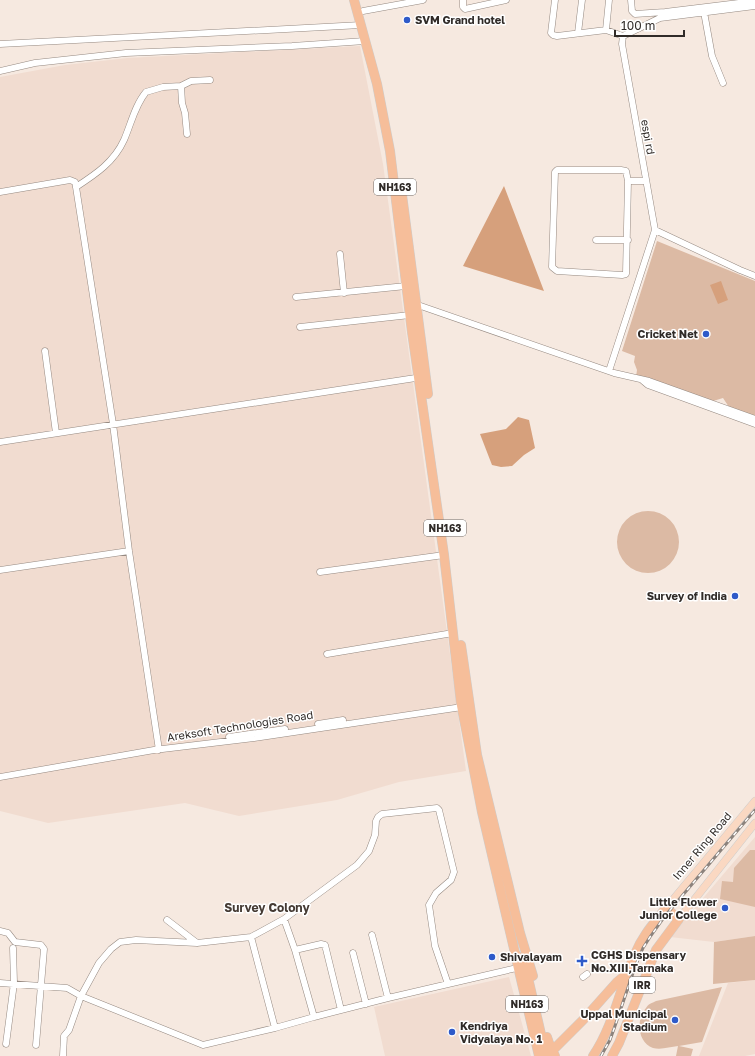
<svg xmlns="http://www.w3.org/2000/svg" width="755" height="1056" viewBox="0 0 755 1056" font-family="'Golos Text',sans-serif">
<rect width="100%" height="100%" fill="#f6e9e0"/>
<path fill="#f1dcd0" d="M360,46L383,164L466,771L399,782L337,800L239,816L185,803L48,823L0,811V77L65,65L127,58Z
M755,837V936L714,942L670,937Z
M509,977L531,1056H385L374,1007Z
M755,980V1054L745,1056H699L728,983Z"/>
<path fill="#dcbaa4" d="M657,241L755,281V416L729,407L723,398L710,402L636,377L637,370L634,362L635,356L622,351Z
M617 542a31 31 0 1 1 62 0a31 31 0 1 1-62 0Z
M750,850H755V907L720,899L722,881L733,882L734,868Z
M755,936V980L713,984L714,942Z
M722,987L702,1042L679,1046L693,1049L691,1056H676L678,1046C670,1047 661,1050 653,1048C637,1042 636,1019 646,1008C648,1004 652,1003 656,1001Z"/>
<path fill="#d6a07c" d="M504,186L544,291L463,266Z
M721,281L728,300L718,304L710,285Z
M518,417L529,420L535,448L524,455L512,466L501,467L492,465L480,434L506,429Z"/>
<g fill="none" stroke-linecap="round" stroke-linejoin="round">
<g stroke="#958981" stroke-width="7">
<path id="minor" d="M463,0V7L465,9L506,0
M555,0L551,33L553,35L557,36L606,30L623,36
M631,0L632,11L635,14L665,12L755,1
M363,11L423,0
M704,12L712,56L723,83
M606,30L609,0
M578,33L582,0
M0,44L361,25
M0,71L35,63L126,53L292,46L365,41
M181,86L182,103L185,113L187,134
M628,181L626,274L622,275L557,271L552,267L555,172L557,170H621L626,171L628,181H646
M76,187C96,174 114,162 124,140C131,124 135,105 146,92L163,87L181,86L191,81L210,80
M0,192L70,180L75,182L76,187L113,424L129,551L159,750
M655,230L740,270L755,276
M596,240H628
M340,254L344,293
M296,297L406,286
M415,304L614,373L649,381L755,419
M300,327L410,315
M45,351L56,433
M609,371L655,230L622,44L623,36L660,18L755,6
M642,380L648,385L755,424
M0,442L422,377
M0,570L129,551
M320,572L444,555
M327,654L453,633
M318,724L343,720
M229,737L285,729
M0,777L154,750L254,738L462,707
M284,919L295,950L314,1017
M167,920L197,943
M0,931L8,933L15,942L41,945L44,949L36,1045
M372,935L388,998
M251,937L275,1028
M295,950L321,944L325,945L341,1010
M353,953L366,1004
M583,977L587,974
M0,983L67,988L81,996L203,1045L275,1028L314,1017L388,998L521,967
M6,1044L14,983L13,948
M63,1056L64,1036L69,1030L81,996L99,963L111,949L120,942L136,940L197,943L251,937L284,919L357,865L369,851L375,835L376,821L378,817L382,814L437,808L439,810L454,872L451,880L436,893L429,905L435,946L448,984"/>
</g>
<g stroke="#cdcccb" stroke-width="8">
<path id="major" d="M666,908L755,801
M679,919L755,823"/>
</g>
<g stroke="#cdcccb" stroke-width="10">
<path id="highway" d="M354,0L377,84L390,151L412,332L444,555L461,703L482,812L515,953L526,969L546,1056
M402,195L428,394
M461,645L477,755L520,933L533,976
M516,958L539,1056
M547,1037L549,1043L555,1056
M553,1050L584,1019L617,982L628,973
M593,1056C614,1025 620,987 635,954C642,936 654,923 666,908L679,919L656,950L619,1043L612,1056"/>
</g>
<use href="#minor" stroke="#fff" stroke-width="6"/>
<use href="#major" stroke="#fad8c2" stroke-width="7"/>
<use href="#highway" stroke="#f6be9a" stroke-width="9"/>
<g stroke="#8c837d" stroke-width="3">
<path id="rail" d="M601,1056L610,1040L615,1026L635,967L643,948L650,937L665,916L755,810"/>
</g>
<use href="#rail" stroke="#fff" stroke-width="1.5" stroke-dasharray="4.5" stroke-linecap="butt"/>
</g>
<g fill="#2e5ac9" stroke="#fff" stroke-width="1.5">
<circle cx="407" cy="20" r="4"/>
<circle cx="706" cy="334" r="4"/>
<circle cx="735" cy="596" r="4"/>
<circle cx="725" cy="908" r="4"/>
<circle cx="492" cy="957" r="4"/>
<path d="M580 955h4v4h4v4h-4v4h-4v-4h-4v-4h4z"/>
<circle cx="675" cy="1020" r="4"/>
<circle cx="452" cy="1032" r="4"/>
</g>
<g text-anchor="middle" stroke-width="3" stroke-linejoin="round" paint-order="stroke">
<g fill="#fff" stroke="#6e6b68" stroke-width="1">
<rect x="374" y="179" width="42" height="16" rx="3"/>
<rect x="424" y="520" width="42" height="16" rx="3"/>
<rect x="629" y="977" width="26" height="16" rx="3"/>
<rect x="506" y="996" width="42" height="16" rx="3"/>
</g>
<g font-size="10" font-weight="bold" fill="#302b28">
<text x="395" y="191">NH163</text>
<text x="445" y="532">NH163</text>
<text x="642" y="989">IRR</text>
<text x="527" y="1008">NH163</text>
</g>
<g font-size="11" font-weight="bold" fill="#302b28" stroke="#fff" text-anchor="start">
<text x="415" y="24">SVM Grand hotel</text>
<text x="698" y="338" text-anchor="end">Cricket Net</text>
<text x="727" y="600" text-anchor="end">Survey of India</text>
<text x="717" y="906" text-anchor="end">Little Flower<tspan x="717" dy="13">Junior College</tspan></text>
<text x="591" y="959">CGHS Dispensary<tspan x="591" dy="13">No.XIII,Tarnaka</tspan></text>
<text x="500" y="961">Shivalayam</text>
<text x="667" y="1018" text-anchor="end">Uppal Municipal<tspan x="667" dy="13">Stadium</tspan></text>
<text x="460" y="1030">Kendriya<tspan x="460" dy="13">Vidyalaya No. 1</tspan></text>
</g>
<g font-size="11" fill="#302b28" stroke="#fff">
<text transform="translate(648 137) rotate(80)" y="4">espi rd</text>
<text transform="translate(240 726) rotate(-9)" y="4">Areksoft Technologies Road</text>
<text transform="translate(702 846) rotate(-50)" y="4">Inner Ring Road</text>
</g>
<g font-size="12" font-weight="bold" fill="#453b34" stroke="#fff">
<text x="267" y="912">Survey Colony</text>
</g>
</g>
<path d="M615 30v6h69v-6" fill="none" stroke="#302b28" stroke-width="2"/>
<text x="621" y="30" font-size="12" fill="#302b28" stroke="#ffffff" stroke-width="3" paint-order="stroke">100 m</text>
</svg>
